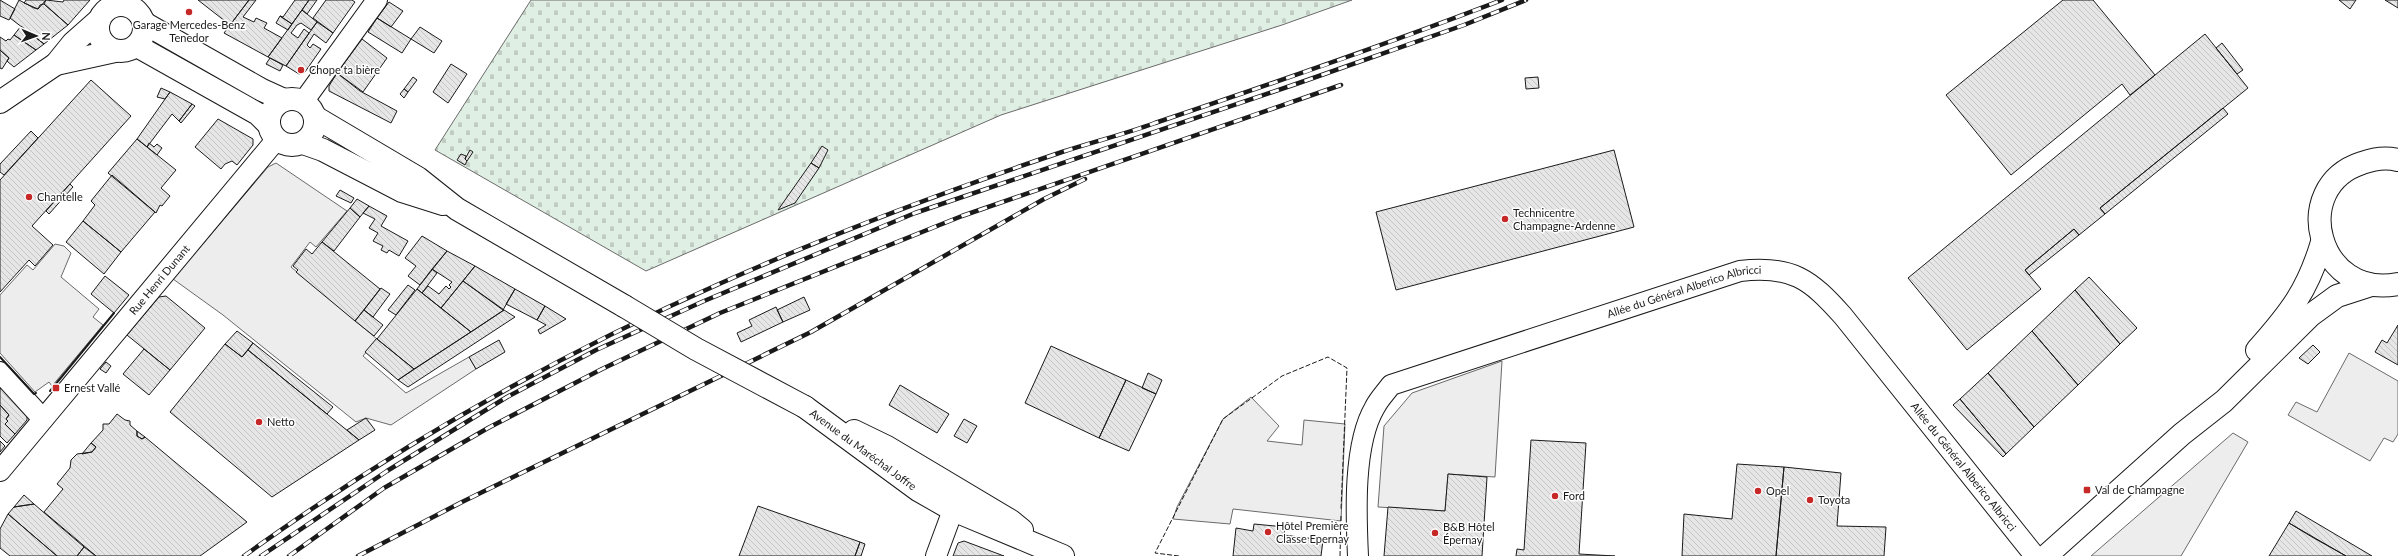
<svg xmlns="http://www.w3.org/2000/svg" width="2398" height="556" viewBox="0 0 2398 556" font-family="Lato,sans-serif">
<defs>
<pattern id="cemetery-stones" width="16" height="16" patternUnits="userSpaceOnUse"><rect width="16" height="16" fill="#e0efe3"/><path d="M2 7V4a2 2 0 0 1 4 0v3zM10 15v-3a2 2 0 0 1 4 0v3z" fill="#c0ccc2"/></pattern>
<pattern id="building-back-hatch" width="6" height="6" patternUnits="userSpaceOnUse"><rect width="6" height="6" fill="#e6e6e6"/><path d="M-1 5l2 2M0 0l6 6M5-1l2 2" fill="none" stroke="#c5c5c5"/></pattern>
</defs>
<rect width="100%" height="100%" fill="#fff"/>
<path fill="url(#cemetery-stones)" stroke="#6a6a6a" d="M531,0H1352L1282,25L1001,115L646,271L435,150Z"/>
<path fill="#ededed" stroke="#6a6a6a" d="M276,163L347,211L316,247L310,242L291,267L377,339L363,356L406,393L469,357L476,369L391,425L366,418L356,422L223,315L173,279L268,167Z
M55,244L64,246L71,253L61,277L99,309L93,317L103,325L52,386L49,382L35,392L0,353V295L27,265L33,270Z
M2349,353L2398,381V434L2393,442L2384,438L2370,461L2288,415L2296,402L2317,412Z
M1502,361L1495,477L1448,474L1445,511L1378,507L1384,426L1412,393Z
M1251,397L1279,426L1267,441L1302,445L1304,420L1345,424L1341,521L1233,509L1230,524L1173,519L1177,507L1223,419Z
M2233,433L2248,442L2181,556H2091Z"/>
<path fill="url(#building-back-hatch)" stroke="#1a1a1a" d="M0,0L15,9L9,20L0,16Z
M19,0L34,8L38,9L40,5L44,4L68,25L44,44L10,18Z
M26,0H46L38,9L24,3Z
M46,0L63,2L64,0H90L68,25L44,4Z
M198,0H249L230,25Z
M249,0H256L243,17L254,22L256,18L267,23L264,28L282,38L268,57L224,33Z
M295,0H309L292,24L280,16L283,17Z
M309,0H317L307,14L302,10Z
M326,0H352L355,2L333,33L313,18Z
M2063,0H2093L2155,75L2130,95L2122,84L2011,175L1946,95Z
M2339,0H2356L2350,9Z
M2385,0H2398V8Z
M389,2L403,11L391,27L377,18Z
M302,10L317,22L311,30L301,23L297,25L291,33L298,38L304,29L309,33L286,66L268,57Z
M280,16L292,24L288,30L276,23Z
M377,18L411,39L402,53L368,32Z
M317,22L333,33L326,43L314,34L307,45L310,48L313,44L321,49L305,72L299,74L286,66Z
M21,26L44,44L36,50L14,35Z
M420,27L442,41L434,53L411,39Z
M2205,34L2248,88L2100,208L2105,214L2079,235L2074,229L2025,270L2041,289L1967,350L1908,278Z
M14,35L36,50L14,67L7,61L9,58L0,50V37L6,41L8,39L10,40Z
M362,39L387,58L363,92L337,73Z
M2222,43L2243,70L2237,74L2216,48Z
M0,50L9,58L2,69L0,68Z
M270,58L283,65L280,71L266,64Z
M451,64L467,74L448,103L433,92Z
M337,73L360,91L397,111L391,123L329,91V86Z
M413,77L417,80L408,92L404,89Z
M1538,77L1539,88L1526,89L1525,78Z
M91,80L131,116L32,226L53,245L35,266L29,260L0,292V180Z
M161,88L170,92L165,99L157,97Z
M404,89L408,92L404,98L400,94Z
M170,92L192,104L179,121L172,114L147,147L137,139Z
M192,104L195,106L181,123L179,121Z
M2223,108L2228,114L2105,214L2100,208Z
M218,119L253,139V145L237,165L232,161L225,164L221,169L195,147Z
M31,131L38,138L4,175L0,172V164Z
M137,139L176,170L161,188L170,196L162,206L160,205L156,213L108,173Z
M149,143L154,147L157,144L162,148L157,155L147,147Z
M822,146L828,150L819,168L811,163Z
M470,150L473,152L467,161L465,159Z
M1614,150L1634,227L1396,290L1376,212Z
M461,154L466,156L465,159L467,161L465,165L457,160Z
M811,163L819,168L795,203L778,210Z
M112,175L155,212L121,252L83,221L95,205L91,201Z
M70,184L73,187L49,214L46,211Z
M340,190L354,198L351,203L336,196Z
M357,199L369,206L360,217L350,208Z
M369,206L387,216L381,226L408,241L399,256L389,250L387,253L381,250L383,246L373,241L378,233L369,228L375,219L363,213Z
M350,208L360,217L334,251L322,242Z
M83,221L121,252L104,274L66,242Z
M2074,229L2079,235L2029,275L2025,270Z
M422,236L447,251L420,285L408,276L416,266L405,258Z
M322,242L380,289L355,321L296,272L298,270L293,266L306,249L312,254Z
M447,251L475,266L441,308L422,293L428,286L439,294L446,286L449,289L451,287L449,285L452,282L432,269Z
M475,266L515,289L503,310L463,281Z
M432,269L437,273L422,293L417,289Z
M105,276L129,295L114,313L91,294Z
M2089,277L2137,328L2120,344L2075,290Z
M463,281L504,310L471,332L441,308Z
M408,285L415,290L396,315L388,310Z
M381,288L390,294L373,317L364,310Z
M417,289L471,332L414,369L377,339Z
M515,289L545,306L537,320L506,304Z
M2075,290L2120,344L2078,385L2032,331Z
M166,296L205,328L170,370L127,335L159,297Z
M804,297L810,310L783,322L777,310Z
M545,306L566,319L540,334L538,330L546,325L537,320Z
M776,307L783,322L741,342L737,333L752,326L749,320Z
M364,310L383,325L374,336L355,321Z
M504,310L515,317L408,387L398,380Z
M2398,325V365L2375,352L2382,340L2387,343Z
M237,331L253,343L242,357L225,344Z
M2032,331L2078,385L2034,427L1988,373Z
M377,338V339L414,369L398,380L365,352Z
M499,340L505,352L476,369L469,357Z
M253,343L333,407L327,414L248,350Z
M225,344L242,357L248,350L359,440L272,497L170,412Z
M2313,345L2320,352L2308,364L2299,358Z
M1051,346L1126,380L1099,438L1025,403Z
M144,349L170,370L149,395L123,374Z
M106,362L111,366L106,373L100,369Z
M1148,373L1162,380L1156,394L1142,388Z
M1988,373L2034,427L2006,454L1960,399Z
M1126,380L1156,394L1129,451L1099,438Z
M900,385L949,414L937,433L889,405Z
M3,387L27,414V420L15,434L5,424L8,421L6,419L9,415L0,405V389Z
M1960,399L2006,454L2003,457L1953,405Z
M0,405L9,415L6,419L8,421L5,424L15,434L7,443L0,436Z
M117,414L125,420L130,421V425L137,431V436L142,439L145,437L247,522L200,556H96L44,512L63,489L57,484L70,468L71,460L77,454L92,452L96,447L91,443L103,430V424H109Z
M366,418L375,430L359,440L347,430Z
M964,419L977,426L967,443L954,436Z
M137,431L145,437L142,439L137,436Z
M1531,440L1586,443L1579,554L1615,556H1516L1517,549L1524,550Z
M0,441L5,446L0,452Z
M91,443L96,447L92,452L82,454Z
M1737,464L1784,467L1776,556H1682L1684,514L1732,519Z
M1784,467L1841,473L1837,526L1886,527L1884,556H1776Z
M1448,474L1487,477L1482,556H1384L1388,507L1445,511Z
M24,495L34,504L14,507Z
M34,504L84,547L77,556H57L8,514L14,507Z
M758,506L860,542L855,556H739Z
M2296,511L2372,556H2346L2289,523Z
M8,514L57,556H10L0,548V529Z
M2289,523L2312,537L2346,556H2269Z
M1254,524L1285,527L1284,535L1323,540L1321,556H1233L1236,528L1253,531Z
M964,541L1004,556H953L958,543Z
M860,542L865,544L861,556H855Z
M84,547L96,556H77Z"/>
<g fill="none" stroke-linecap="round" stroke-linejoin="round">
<g stroke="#1a1a1a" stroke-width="22">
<g id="minor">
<path d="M117,5L118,0"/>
<path d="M303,102L377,0"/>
<path d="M0,372L43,419"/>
<path id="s1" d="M0,471L276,140"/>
<path d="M936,556L953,510"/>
<path id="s2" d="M1358,556C1356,514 1353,444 1375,407C1379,399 1386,392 1391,385L1740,271C1792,265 1810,279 1843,316L2035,556"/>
</g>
</g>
<g stroke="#1a1a1a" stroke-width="24">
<g id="major">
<circle cx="121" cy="28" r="23"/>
<path d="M144,23L262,90L284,100"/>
<path d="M137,46L258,114L269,125"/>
<path d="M56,64L115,51"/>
<circle cx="292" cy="122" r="23"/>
<path d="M0,102L56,64L73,43L99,20"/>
<path d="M315,117L418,178L457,209L624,306"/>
<path d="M303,143L323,150L402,191L443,204"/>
<path d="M2398,160C2386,157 2373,159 2362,163C2288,187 2318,300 2398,284"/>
<path d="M2257,350C2290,313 2308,290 2322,242"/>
<path id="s3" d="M805,407L918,490L953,510L1063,556"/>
<path d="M854,431L887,447L1011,521L1022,530"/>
<path d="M2046,556L2182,434L2224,401L2311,315L2337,296L2371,285"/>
</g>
</g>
<use href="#minor" stroke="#fff" stroke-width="20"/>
<use href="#major" stroke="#fff" stroke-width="22"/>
<g stroke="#1a1a1a" stroke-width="4.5">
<path id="rail" d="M244,556C393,449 551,358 719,284C831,234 946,191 1062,152C1093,142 1125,134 1155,123C1271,84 1388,44 1502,0
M261,556L387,471L507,397L596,350L704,301L915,213L1296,84L1464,25L1526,0
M289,556L384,488L488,428L602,369L720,313L962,216L1341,85
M358,556L462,502L811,332L1044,199L1085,179"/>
</g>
<use href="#rail" stroke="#fff" stroke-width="3" stroke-dasharray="9" stroke-linecap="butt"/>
<g stroke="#1a1a1a" stroke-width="24" stroke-linecap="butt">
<path id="major-bridge" d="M624,306L696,349L805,407"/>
</g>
<use href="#major-bridge" stroke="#fff" stroke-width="22"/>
<path stroke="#1a1a1a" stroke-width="1" stroke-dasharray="5 2" stroke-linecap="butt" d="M1179,556L1155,553L1223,419L1282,376L1328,357L1347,368L1341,509
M1340,556L1341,516"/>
<path stroke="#1a1a1a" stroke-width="2" d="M0,357L34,394L36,393
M50,391L114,313"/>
</g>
<g fill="#c62828" stroke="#fff" stroke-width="1.5">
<circle cx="189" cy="12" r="4"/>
<circle cx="301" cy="70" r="4"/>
<circle cx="29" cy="197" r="4"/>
<circle cx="1505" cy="219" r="4"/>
<rect x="52" y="384" width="8" height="8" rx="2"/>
<circle cx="259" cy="422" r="4"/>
<rect x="2083" y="486" width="8" height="8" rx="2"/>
<circle cx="1758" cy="491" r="4"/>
<circle cx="1555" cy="496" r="4"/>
<circle cx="1810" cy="500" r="4"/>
<circle cx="1268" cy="532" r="4"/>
<circle cx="1435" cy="533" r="4"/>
</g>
<g text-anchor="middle" stroke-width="3" stroke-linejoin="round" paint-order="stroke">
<g font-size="11" fill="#1a1a1a" stroke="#fff" text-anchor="start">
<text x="189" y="29" text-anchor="middle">Garage Mercedes-Benz<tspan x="189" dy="13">Tenedor</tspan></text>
<text x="309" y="74">Chope ta bière</text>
<text x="37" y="201">Chantelle</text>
<text x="1513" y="217">Technicentre<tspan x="1513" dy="13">Champagne-Ardenne</tspan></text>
<text x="64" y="392">Ernest Vallé</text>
<text x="267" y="426">Netto</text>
<text x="2095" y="494">Val de Champagne</text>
<text x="1766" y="495">Opel</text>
<text x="1563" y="500">Ford</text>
<text x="1818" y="504">Toyota</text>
<text x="1276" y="530">Hôtel Première<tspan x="1276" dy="13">Classe Epernay</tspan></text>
<text x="1443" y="531">B&amp;B Hôtel<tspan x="1443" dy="13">Épernay</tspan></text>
</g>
<g font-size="11" fill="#1a1a1a" stroke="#fff">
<text dy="4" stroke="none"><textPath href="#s1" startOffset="249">Rue Henri Dunant</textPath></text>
<text dy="4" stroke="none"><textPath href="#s2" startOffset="487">Allée du Général Alberico Albricci</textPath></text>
<text dy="4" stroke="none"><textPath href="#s3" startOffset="72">Avenue du Maréchal Joffre</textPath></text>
<text dy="4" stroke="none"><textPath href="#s2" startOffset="858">Allée du Général Alberico Albricci</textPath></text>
</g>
</g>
<g transform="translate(36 36) rotate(92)" stroke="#ffffff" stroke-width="3" paint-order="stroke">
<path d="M0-3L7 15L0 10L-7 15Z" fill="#1a1a1a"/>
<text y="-6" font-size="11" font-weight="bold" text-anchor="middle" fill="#1a1a1a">N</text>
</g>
</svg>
